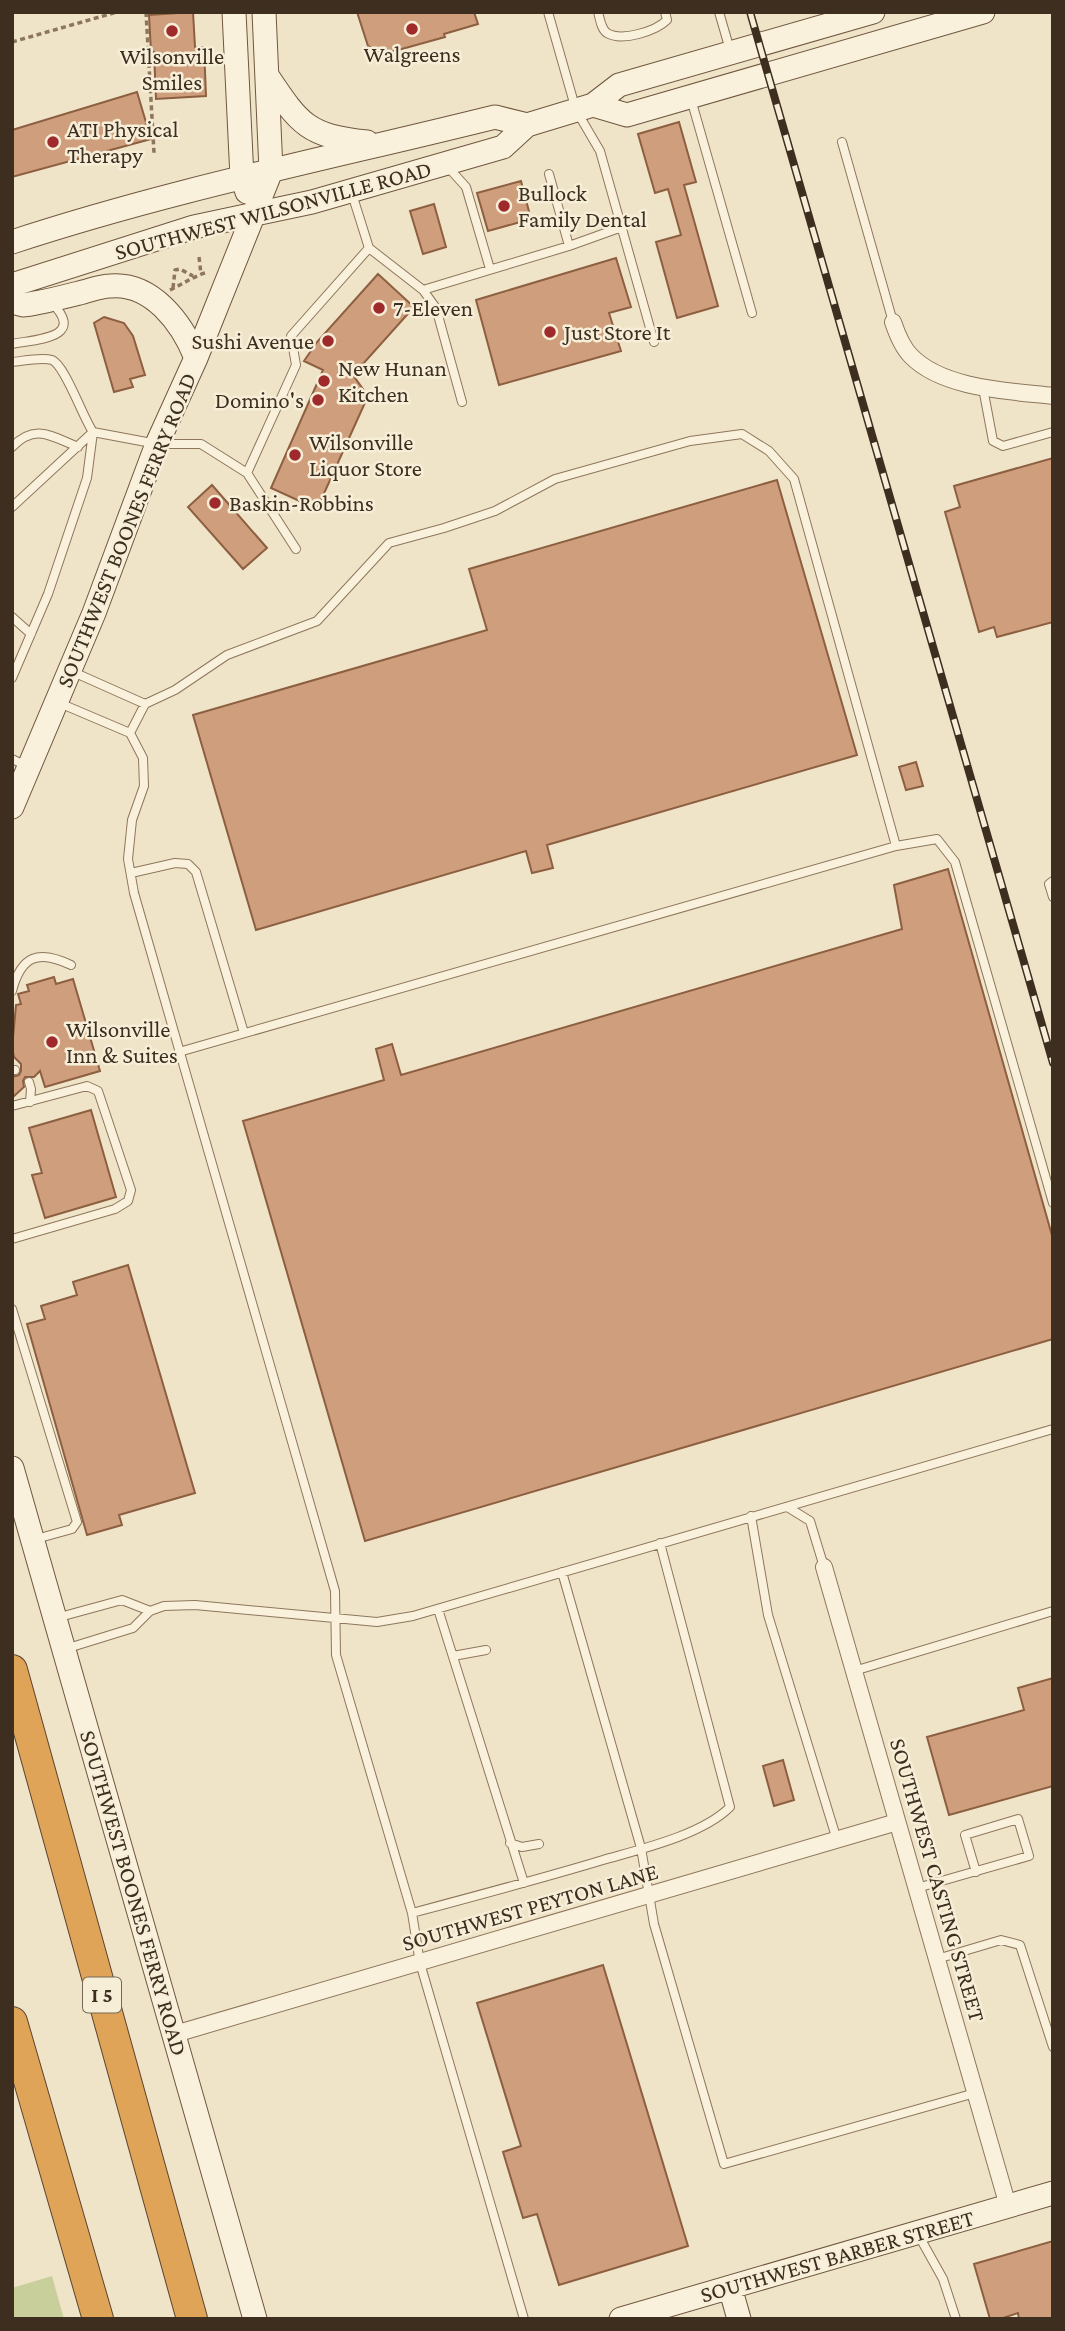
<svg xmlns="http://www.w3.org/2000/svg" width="1065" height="2331" viewBox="0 0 1065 2331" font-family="'Crimson Pro',serif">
<rect width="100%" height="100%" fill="#f0e4c8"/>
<path fill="#c9cf9b" d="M52,2276L64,2319H12V2288Z"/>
<path fill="#cf9f7d" stroke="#8d5f41" stroke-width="2" d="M193,12L195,47H204L206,96L156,99L154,52H151L149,15Z
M357,12H474L478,24L444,34L445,37L384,54L368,46Z
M137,92L151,139L12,177V130Z
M679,122L696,182L684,185L718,306L677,318L656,242L681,235L668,189L655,193L638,134Z
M521,181L531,219L488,231L477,193Z
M434,204L446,247L423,254L410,211Z
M616,258L631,307L609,313L621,351L499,385L476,300Z
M378,274L414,307L353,375L368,396L317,509L271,488L323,370L304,361L317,342Z
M104,317L124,323L133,336L145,375L130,379L133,387L114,392L94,323Z
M1053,458V622L997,637L994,627L979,632L945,512L960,507L954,486Z
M777,480L857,755L547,845L553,868L532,873L526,851L256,930L193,715L487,630L469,569Z
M212,485L267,548L243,569L188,507Z
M916,762L923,786L906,790L899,767Z
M948,869L1053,1239V1339L365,1541L243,1121L384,1080L376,1049L392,1044L401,1075L902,929L894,885Z
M54,977L56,984L73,979L100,1071L45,1087L40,1071L34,1077H25L23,1081L24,1087L12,1098V1077L19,1075L21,1071V1064L14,1057L12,1048L16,1005L21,1004L18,994L29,991L27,985Z
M91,1110L116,1197L45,1218L32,1175L42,1173L29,1128Z
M128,1265L195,1493L119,1515L122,1525L87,1535L27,1324L45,1319L41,1306L77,1295L73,1282Z
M1053,1678V1786L949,1815L927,1737L1024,1710L1018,1688Z
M783,1760L794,1800L774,1806L763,1766Z
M603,1965L688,2246L559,2285L537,2214L523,2218L503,2152L521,2146L477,2003Z
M1053,2241V2319H1019L1018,2313L1000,2319H990L974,2264Z"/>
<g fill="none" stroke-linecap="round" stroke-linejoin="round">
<g stroke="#8d765c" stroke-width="10">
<path id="lane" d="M548,12L576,110L600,151L654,342
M598,12C600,19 601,29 607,33C622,42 656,31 667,20L665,12
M719,12L730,50
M691,99L752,313
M842,142L893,322
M447,166L466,187L490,269
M549,174L569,246
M352,194L369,248L423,290L569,246L622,227
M423,290L436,308L462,402
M12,344C38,339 86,338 52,303
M12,362C23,361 41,357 52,360C65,365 83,418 93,432L157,444H201L247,473L296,549
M983,388L993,441L1003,446L1053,432
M12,447C35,423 51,436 78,447
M247,473L296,365L291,336L369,248
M12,507L93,432L87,478L48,594L12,678
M12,617L31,634
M71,671L145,704
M57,702L130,733L143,758L144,786L132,820L128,859L134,893L335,1591L336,1655L412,1913L420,1963L524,2319
M130,733L145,704L175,690L227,655L317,621L389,543L444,528L495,511L555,479L690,441L742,434L769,451L794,479L896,846
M12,759L29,767
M131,873L175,863L188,864L196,872L244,1033
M1053,881L1049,884L1053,897
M12,991C21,956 38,949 71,965
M179,1052L896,846L937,839L955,862L1053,1203
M12,1070H15
M29,1082L31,1089L30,1102
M12,1106L87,1086L98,1091L131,1190L128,1201L115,1209L12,1239
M12,1309L77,1522L72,1529L36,1539
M789,1508L810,1521L824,1567
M751,1516L768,1615L837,1840
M562,1572L641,1848L654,1924L724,2164L975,2093
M438,1609L524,1883
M56,1618L122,1600L150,1611
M65,1649L133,1628L150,1611L164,1606L195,1605L377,1622L413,1616L1053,1429
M453,1656L486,1650
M854,1671L1053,1611
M510,1843L522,1847L539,1844
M917,1888L1029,1856L1018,1819L965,1835L976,1872
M412,1913C476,1896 540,1879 603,1860C641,1849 702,1835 730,1807L660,1543
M937,1959L1001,1940L1020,1945L1053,2047
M919,2236L943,2279L956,2319"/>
</g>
<g stroke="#8d765c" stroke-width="18">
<path id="street" d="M893,322C897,334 902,347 911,356C943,389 1010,391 1053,396
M824,1567L1008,2206
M175,2034L897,1822"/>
</g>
<g stroke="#6f573f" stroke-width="25">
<path id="secondary" d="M234,12L242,178L247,192
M268,77C300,125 308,136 367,142
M593,105L627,115L983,12
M12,242C170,190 334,157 495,117L527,125
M12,285L194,227L312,202L503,147L527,125L593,105L619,85L873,12
M12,302L24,305C44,302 63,297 83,292C91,290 101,286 110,286C152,282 182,323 196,358
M12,807L94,613L157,444L196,358L271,171L264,12
M12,1468L255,2319
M730,2287L739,2319
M621,2319L1053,2193"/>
</g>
<g stroke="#5b4430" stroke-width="32">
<path id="highway" d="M12,1670L192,2319
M12,2022L98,2319"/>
</g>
<path stroke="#8d765c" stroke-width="3.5" stroke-dasharray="5 3.5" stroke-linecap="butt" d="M146,12L154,153
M12,42L117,12
M199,257L201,274
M173,288L175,270L180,269L193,276
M170,290C183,284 194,276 208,272"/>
<use href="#lane" stroke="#faf1dc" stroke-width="8"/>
<use href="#street" stroke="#faf1dc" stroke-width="16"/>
<use href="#secondary" stroke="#faf1dc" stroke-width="23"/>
<use href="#highway" stroke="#e0a458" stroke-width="30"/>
<g stroke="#3d2e20" stroke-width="8">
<path id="rail" d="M750,12L1053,1063"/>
</g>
<use href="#rail" stroke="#f7eed8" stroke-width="5" stroke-dasharray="16" stroke-linecap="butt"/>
</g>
<g fill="#9e2a2b" stroke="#f7eed8" stroke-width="2.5">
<circle cx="412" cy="29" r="7"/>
<circle cx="172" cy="31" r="7"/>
<circle cx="53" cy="142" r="7"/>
<circle cx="504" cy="206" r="7"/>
<circle cx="379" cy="308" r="7"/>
<circle cx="550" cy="332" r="7"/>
<circle cx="328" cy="341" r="7"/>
<circle cx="324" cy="381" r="7"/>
<circle cx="318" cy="400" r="7"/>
<circle cx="295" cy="455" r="7"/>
<circle cx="215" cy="503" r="7"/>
<circle cx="52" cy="1042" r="7"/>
</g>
<g text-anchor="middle" stroke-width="5" stroke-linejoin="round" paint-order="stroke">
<rect fill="#f7eed8" stroke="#756857" stroke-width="2" x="83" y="1977.5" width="38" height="35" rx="5"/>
<g font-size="21" font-weight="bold" fill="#3d2e20">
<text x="102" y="2002">I 5</text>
</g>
<g font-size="23" fill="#3d2e20" stroke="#f7eed8" text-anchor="start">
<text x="412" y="62" text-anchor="middle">Walgreens</text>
<text x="172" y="64" text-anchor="middle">Wilsonville<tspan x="172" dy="26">Smiles</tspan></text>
<text x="67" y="137">ATI Physical<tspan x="67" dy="26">Therapy</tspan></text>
<text x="518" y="201">Bullock<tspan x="518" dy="26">Family Dental</tspan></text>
<text x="393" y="316">7-Eleven</text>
<text x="564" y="340">Just Store It</text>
<text x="314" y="349" text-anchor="end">Sushi Avenue</text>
<text x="338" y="376">New Hunan<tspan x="338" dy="26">Kitchen</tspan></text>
<text x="304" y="408" text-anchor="end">Domino's</text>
<text x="309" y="450">Wilsonville<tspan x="309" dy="26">Liquor Store</tspan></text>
<text x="229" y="511">Baskin-Robbins</text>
<text x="66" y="1037">Wilsonville<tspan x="66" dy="26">Inn &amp; Suites</tspan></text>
</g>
<g font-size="23" fill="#3d2e20" stroke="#f7eed8">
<text transform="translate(273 210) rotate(-15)" y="8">SOUTHWEST WILSONVILLE ROAD</text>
<text transform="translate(126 530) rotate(-68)" y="8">SOUTHWEST BOONES FERRY ROAD</text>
<text transform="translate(938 1880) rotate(74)" y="8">SOUTHWEST CASTING STREET</text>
<text transform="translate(134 1893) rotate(74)" y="8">SOUTHWEST BOONES FERRY ROAD</text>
<text transform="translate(530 1907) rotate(-16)" y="8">SOUTHWEST PEYTON LANE</text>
<text transform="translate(837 2256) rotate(-16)" y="8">SOUTHWEST BARBER STREET</text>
</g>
</g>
<rect width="1065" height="2331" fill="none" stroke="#3d2e20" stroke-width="28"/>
</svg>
